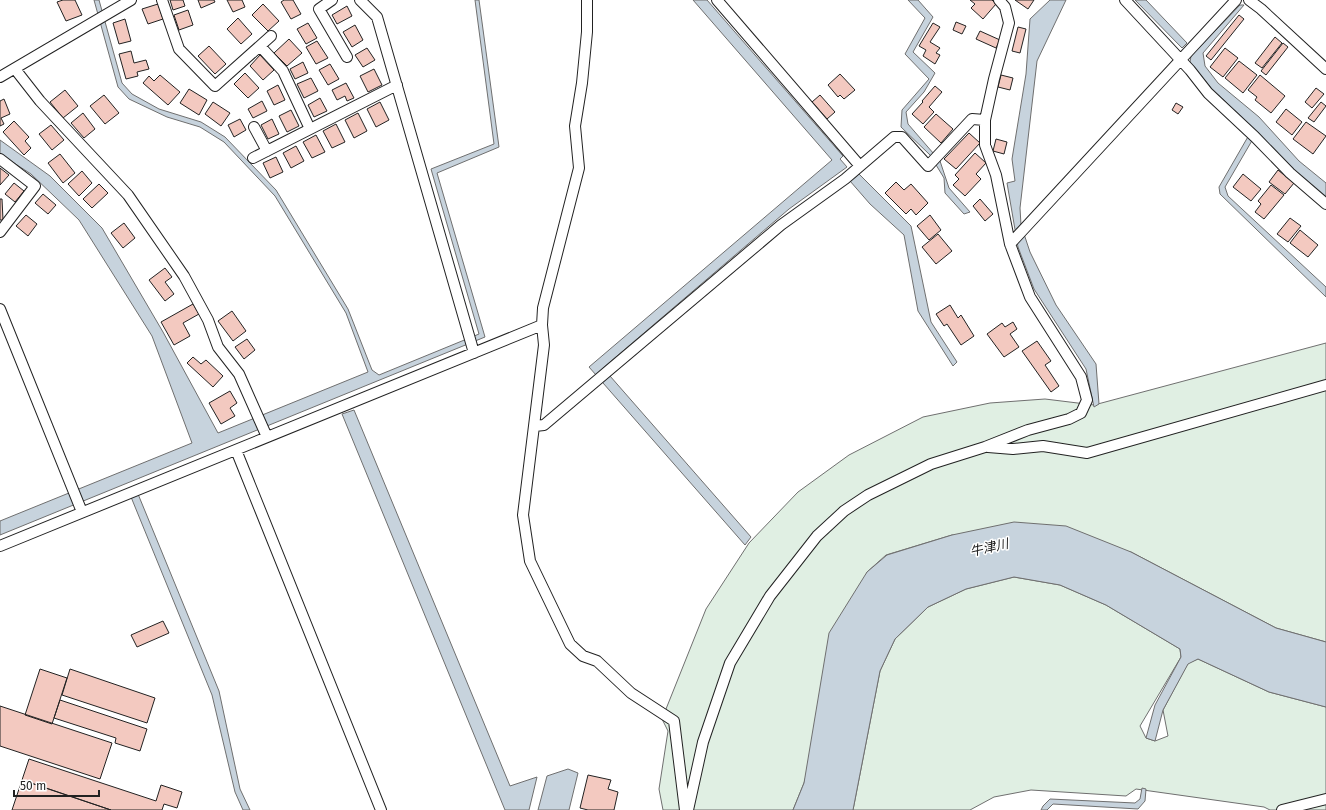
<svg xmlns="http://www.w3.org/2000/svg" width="1326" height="810" viewBox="0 0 1326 810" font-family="'Fira Sans','Noto Sans JP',sans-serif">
<rect width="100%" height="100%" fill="#fff"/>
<path fill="#e0efe3" stroke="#6f6f6f" d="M1326,343V642L1276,628L1131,552L952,535L886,555L867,572L804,783L793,810H663L659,789L668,731L662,719L706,609L749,543L798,492L849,455L923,417L990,403L1045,399L1094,405Z
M1014,577L1060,585L1106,605L1180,649L1181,657L1140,726L1146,738L1155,741L1168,736L1163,710L1188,663L1198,659L1269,692L1326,707V810H1270L1264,807L1136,789L1126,796L1031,790L994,797L970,810H853L880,671L895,639L928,607L966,589Z"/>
<path fill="#c7d3dd" stroke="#6f6f6f" d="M94,0H99L122,83L132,94L159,109L201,122L225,137L276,190L348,309L372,370L379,375L479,334L431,169L494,144L475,0H479L499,147L437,173L485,337L0,535V521L192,443L152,336L79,220L31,174L0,154V140L50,176L102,228L163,332L218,433L368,372L346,313L275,196L224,142L200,127L167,117L129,99L118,87Z
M693,0H707L843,156L840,159L847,167L789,209L603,368L751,537L745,545L589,367L832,160Z
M908,0H918L933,17L913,52L935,73L924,92L906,112L908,124L940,161L949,188L970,212L964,214L945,193L944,178L930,155L901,127L902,110L929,79L905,54L925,18Z
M1050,0H1066L1037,61L1020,208L1021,225L1030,252L1056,305L1096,364L1099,404L1094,407L1086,369L1034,289L1018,247L1007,183L1015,181L1012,159L1026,74L1030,19Z
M1135,0H1146L1187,43L1182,48Z
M1240,5H1244L1203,53L1205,66L1218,83L1259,117L1299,161L1326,183V198L1295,171L1257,132L1225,187L1228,196L1326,287V297L1220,194L1219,187L1253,128L1211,88L1190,62L1191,56Z
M859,174L911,226L931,322L957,362L953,366L918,311L904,235L870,204L850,181Z
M354,410L510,786L537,777L529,810H505L342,414Z
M138,494L219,691L240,789L250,810H243L235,792L212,695L131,497Z
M1014,522L1066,526L1131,552L1276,628L1326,642V707L1269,692L1198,659L1188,664L1163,710L1155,741L1146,738L1155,705L1181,657L1180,649L1106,605L1060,585L1014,577L966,589L928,607L895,639L880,671L853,810H793L804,783L829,633L867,572L887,555L952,535Z
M568,769L578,773L569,810H538L547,776Z
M1142,788L1146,789L1145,801L1138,809L1053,804L1047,810H1041L1043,806L1050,799L1135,803L1140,799Z"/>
<path fill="#f3c9c0" stroke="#222" d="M63,0H75L82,15L66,21L57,2Z
M170,0H183L185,6L173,10Z
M198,0H214L215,2L201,8Z
M227,0H242L245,7L233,12Z
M284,0H293L301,14L291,19L281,2Z
M970,0H992L996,4L983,19L971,8L975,4Z
M1015,0H1034L1028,9Z
M158,4L163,19L148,24L142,9Z
M263,4L279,21L268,31L252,15Z
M347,6L352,16L337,24L332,15Z
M188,10L193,25L179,30L174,15Z
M1239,15L1244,19L1211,60L1206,56Z
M238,18L252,34L241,44L227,29Z
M125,19L131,41L119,44L113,23Z
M956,22L966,26L962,34L953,30Z
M308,23L317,38L306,44L297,29Z
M933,23L940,27L930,42L940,48L936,53L940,55L935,64L923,56L926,50L919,46Z
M355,25L363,40L352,47L343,32Z
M1018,27L1026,29L1020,53L1012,51Z
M980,31L1000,40L996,48L976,39Z
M1275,37L1282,43L1262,68L1255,63Z
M289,39L302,53L287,66L274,53Z
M317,41L328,58L316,64L306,47Z
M1283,43L1288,47L1266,75L1261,71Z
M209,46L226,64L215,74L198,56Z
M367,48L375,60L363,67L355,55Z
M1225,48L1238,58L1223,77L1210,67Z
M131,51L134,63L146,60L149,69L137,72L138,76L126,79L119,54Z
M260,55L274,70L263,80L250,66Z
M1239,61L1257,75L1243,93L1225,78Z
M303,62L308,73L295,79L290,69Z
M330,64L339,79L328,85L319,70Z
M374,69L382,85L368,92L360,76Z
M245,73L259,88L248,98L234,84Z
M840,74L855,90L844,99L840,95L838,97L828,85Z
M160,75L180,92L168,105L143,83L149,76L154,81Z
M1001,75L1013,78L1010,90L998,87Z
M1260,75L1285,96L1271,113L1255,100L1257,97L1248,90Z
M311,78L318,91L304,98L297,84Z
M346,83L354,98L347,101L345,96L337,100L332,90Z
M278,85L285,100L274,105L267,91Z
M935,86L942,92L929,107L934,112L923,124L912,114L923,102L922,101Z
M1316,88L1324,94L1312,108L1305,102Z
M189,89L207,100L199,115L180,103Z
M65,90L78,106L63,118L50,102Z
M104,95L119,113L105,124L90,106Z
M820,95L835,112L827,119L812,102Z
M320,98L327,111L314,117L308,105Z
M4,99L10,114L1,118L4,124L0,126V101Z
M262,101L267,111L253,118L248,109Z
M213,102L230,113L221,126L205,114Z
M380,102L389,120L376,127L367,109Z
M1321,102L1326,106L1314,122L1308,118Z
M1176,103L1183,107L1178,114L1172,110Z
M1286,109L1302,122L1292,135L1276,122Z
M291,110L299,126L287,132L279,116Z
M83,113L95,129L84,138L71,123Z
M358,113L367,131L354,138L345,120Z
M936,114L953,129L941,143L924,127Z
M240,119L246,130L234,137L228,125Z
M272,119L279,134L268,139L261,125Z
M14,121L29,137L25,141L31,148L24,155L3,132Z
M1306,122L1326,136L1313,154L1293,139Z
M336,124L345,142L332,148L323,131Z
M51,125L64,140L52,150L39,134Z
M969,133L980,143L956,169L944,159Z
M316,135L325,152L312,158L303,142Z
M996,139L1007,142L1004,154L993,151Z
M296,146L304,161L291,168L283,153Z
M975,153L986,163L976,174L981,179L965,196L953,185L959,179L955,175Z
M60,154L75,173L63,183L48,163Z
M276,157L283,172L270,178L263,163Z
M0,168L9,175L0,185Z
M1278,170L1294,183L1285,194L1269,182Z
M82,171L92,183L79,196L68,184Z
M1243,174L1261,189L1251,201L1233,187Z
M896,182L904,190L911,184L928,203L916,215L911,209L906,214L885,193Z
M14,183L24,191L15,202L5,194Z
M99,184L108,193L92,208L83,199Z
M1271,185L1284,195L1264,219L1255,212L1261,204L1258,201Z
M43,194L56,205L48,214L35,203Z
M0,199H2L3,220H0Z
M980,199L993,214L985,221L973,206Z
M26,215L37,224L28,236L16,226Z
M930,215L941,230L929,240L917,226Z
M1290,218L1301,226L1288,242L1277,234Z
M124,223L135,238L123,248L111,233Z
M1300,230L1318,245L1308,257L1290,243Z
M938,234L952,251L936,264L922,247Z
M165,268L172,277L165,282L174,294L165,301L149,280Z
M193,304L199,314L183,323L190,336L174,345L161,322Z
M950,305L958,318L961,315L974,336L961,345L947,324L944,326L936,314Z
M232,311L246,331L233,341L218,321Z
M1013,322L1017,329L1010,334L1019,347L1004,357L987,334L1002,323L1005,327Z
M247,339L255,350L244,359L235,347Z
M1037,341L1051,361L1045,365L1059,386L1051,392L1022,351Z
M193,357L201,364L206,360L223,376L213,387L187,363Z
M230,391L237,403L230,408L235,416L221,424L209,403Z
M163,621L169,633L137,647L131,635Z
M40,669L67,678L52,724L25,715Z
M70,669L155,698L147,723L62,695Z
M60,700L147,729L140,751L115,743L116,738L54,718Z
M0,706L112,743L100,779L0,746Z
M29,759L156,801L161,785L182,792L177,808L164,804L162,810H111L22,780Z
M588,775L611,780L608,789L618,792L614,810H588L580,808Z
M22,780L111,810H12Z"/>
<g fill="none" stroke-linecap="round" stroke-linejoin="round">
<g stroke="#222" stroke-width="12">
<path id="minor" d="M162,0L179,49L215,86L271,36
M332,0L319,9L347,57
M360,0L377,17L474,353
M587,0V32L582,83L575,126L579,168L543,308L542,325L544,345L523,515L530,561L570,644L583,656L597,661L631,693L674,721L685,810
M717,0L860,166
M1125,0L1190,70L1208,93L1255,137L1290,173L1326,204
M1249,0L1261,9L1326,69
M260,46L283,71L310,129
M15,69L40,101L128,195L184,276L208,320L218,347L239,374L267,437
M0,77L131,0
M254,127L267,151
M253,158L397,85
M0,159L35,186L0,232
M1010,244L1236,0
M0,309L82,512
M535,426L544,425L781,225L845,179L894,137H902L928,166L972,119L985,120
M988,447L1013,449L1043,446L1087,453L1326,385
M236,450L381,810
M0,546L542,325
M688,810L703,742L730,663L770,596L817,536L844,511L868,495L931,464L985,447L1028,430L1069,419L1081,413L1087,400L1081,377L1030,297L1010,244L996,175L985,145V120L994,79L1009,23L1005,7L999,0
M1282,810L1326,799"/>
</g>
<use href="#minor" stroke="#fff" stroke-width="10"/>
</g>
<g text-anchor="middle" stroke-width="3" stroke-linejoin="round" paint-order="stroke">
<g font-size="13" font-style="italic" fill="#222" stroke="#fff">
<text transform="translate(989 547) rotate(-13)" y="5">牛津川</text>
</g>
</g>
<path d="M14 790v6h85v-6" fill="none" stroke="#222222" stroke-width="2"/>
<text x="20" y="790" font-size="12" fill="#222222" stroke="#ffffff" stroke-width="3" paint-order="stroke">50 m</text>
</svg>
